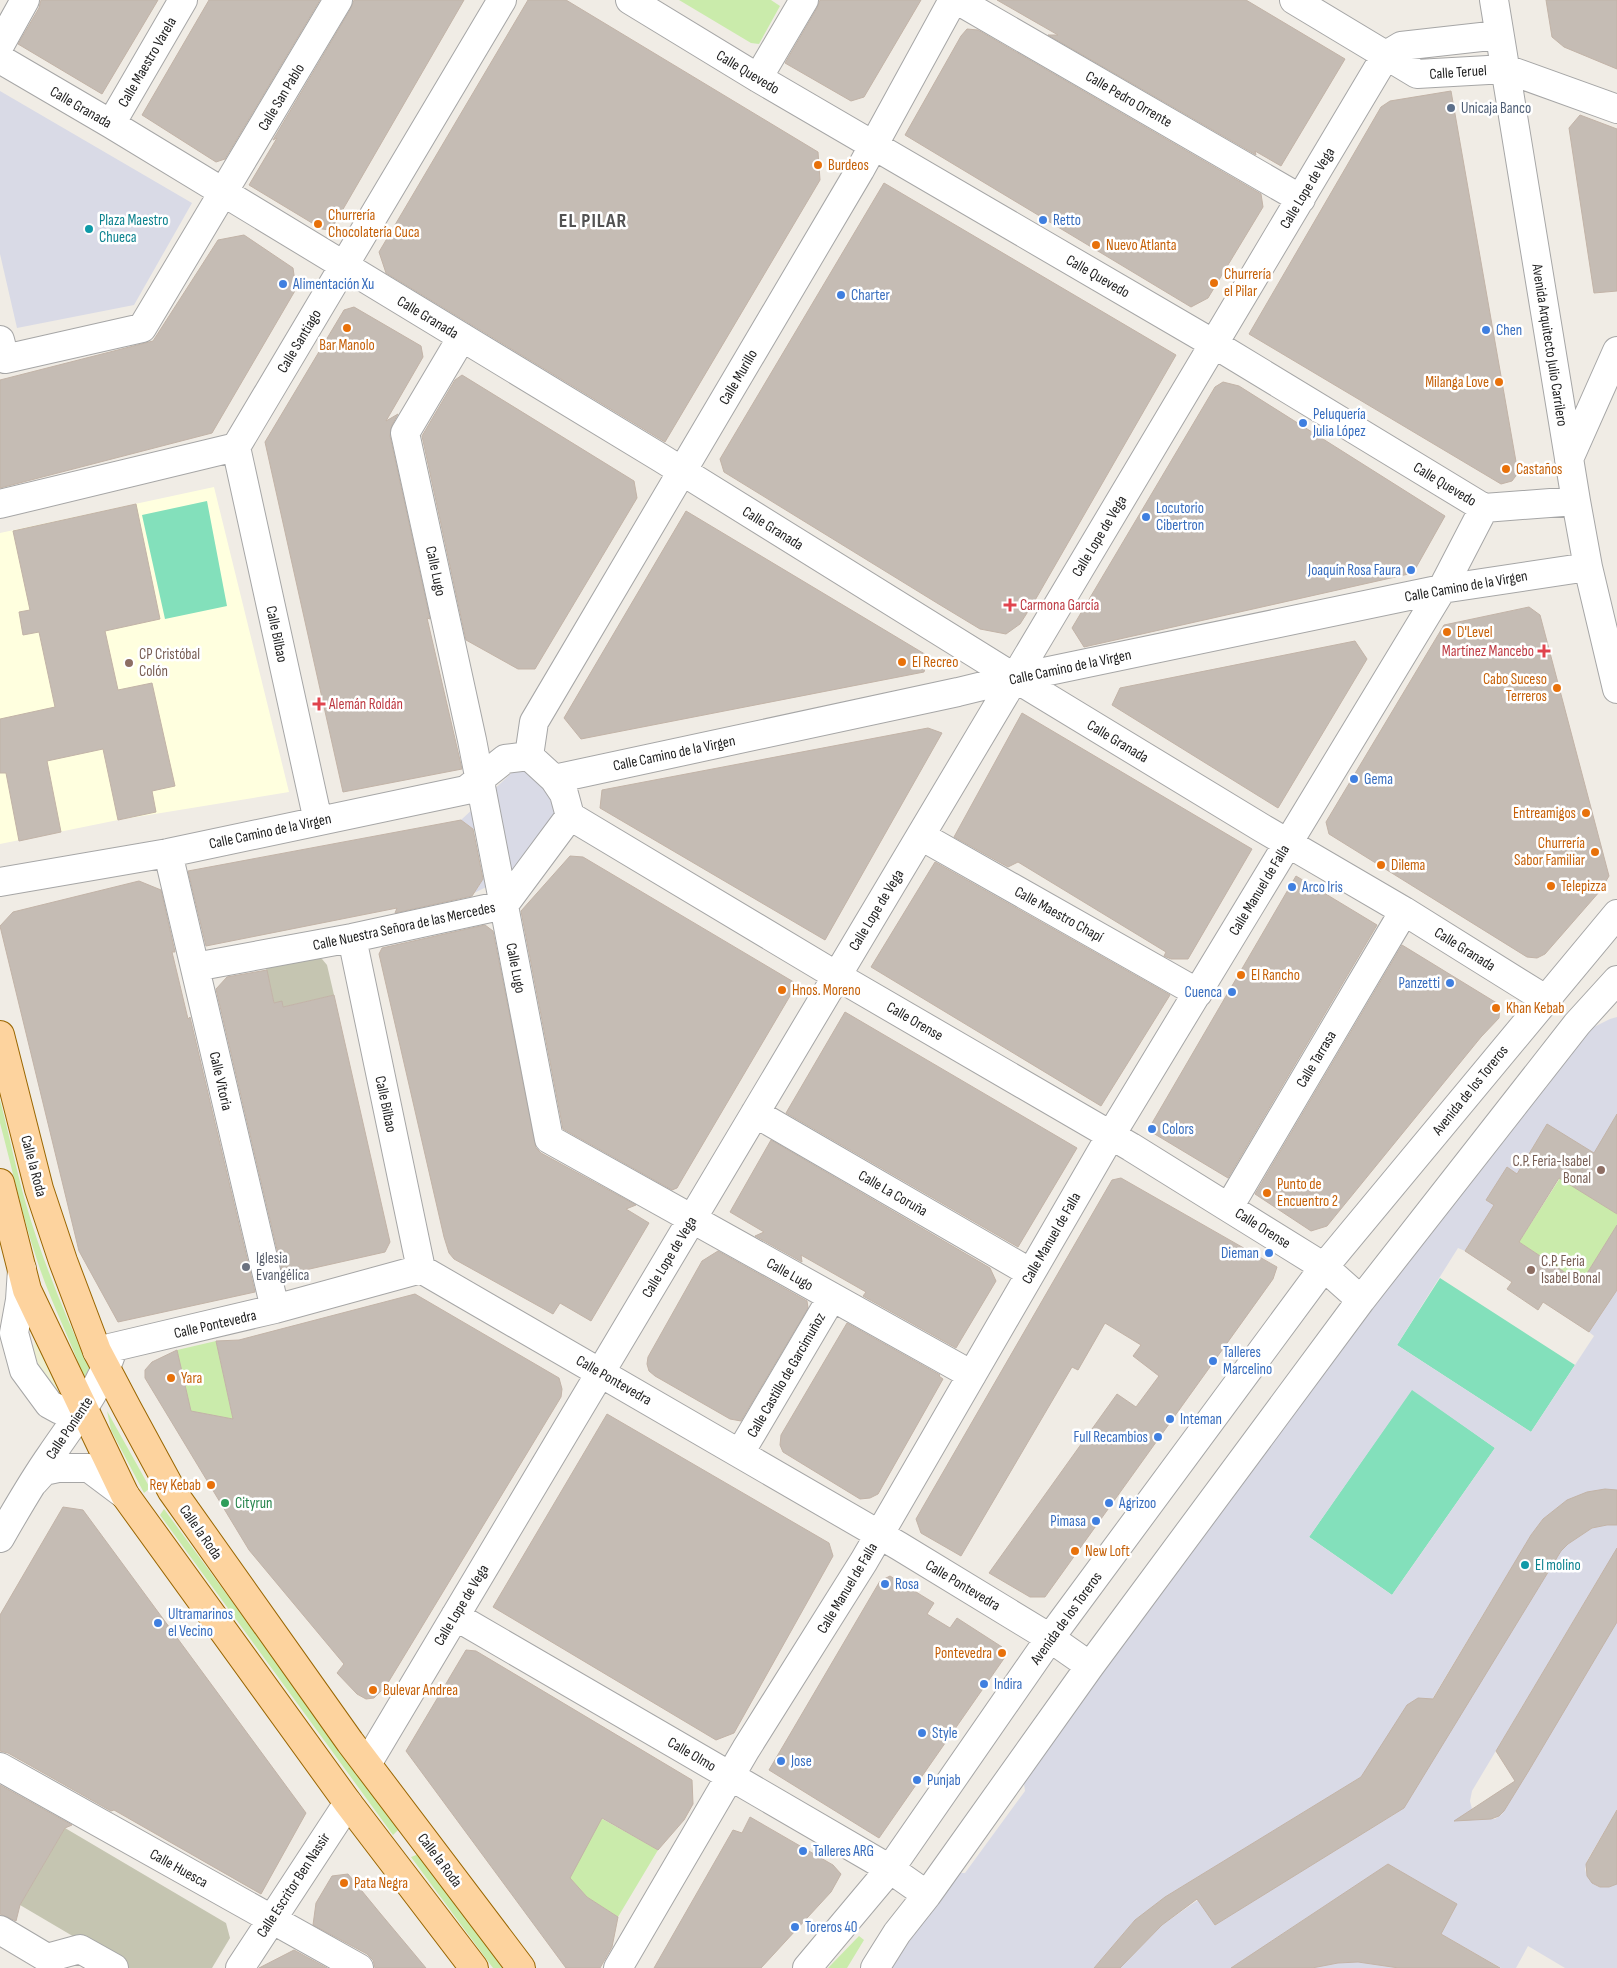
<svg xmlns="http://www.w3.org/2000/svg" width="1617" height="1968" viewBox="0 0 1617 1968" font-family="'Sofia Sans Condensed',sans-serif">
<rect width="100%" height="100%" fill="#f0ece5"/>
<path fill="#ffffdf" d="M214,487L289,792L118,820L0,844V533Z"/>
<path fill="#c5c5b1" d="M317,958L322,959L327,965L334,995L283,1007L282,1002L274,1003L266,968Z
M65,1828L226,1923L230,1938L212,1968H127L20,1905Z"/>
<path fill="#edefd1" d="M36,1339L64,1399L53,1398L32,1349Z"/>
<path fill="#caebab" d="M679,0H771L780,6L759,44L751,43Z
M0,1100C9,1134 16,1169 26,1204C42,1260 65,1314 89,1368L84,1378C70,1338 50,1301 37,1260C22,1215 12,1168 0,1123Z
M1560,1178L1617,1214V1225L1581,1283L1519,1242Z
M216,1341L233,1419L195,1412L191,1413L177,1350Z
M107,1411L150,1488L144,1493L111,1430Z
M164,1509L399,1829L393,1835L160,1515Z
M590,1812L658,1850L618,1917L587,1897L570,1878Z
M419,1854L504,1968H493L411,1857Z
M859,1936L864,1940L847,1968H828Z"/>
<path fill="#83e0bb" d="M207,501L227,606L165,619L142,515Z
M1440,1278L1575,1365L1531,1432L1397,1345Z
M1412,1389L1495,1448L1392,1595L1309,1537Z"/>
<path fill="#d9dae6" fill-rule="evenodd" d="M0,91L192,203L134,305L17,328L0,254Z
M517,768L524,769L538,778L558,803L555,822L507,877L474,893L484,878L475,830L461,820Z
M1617,1017V1140L1594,1153L1547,1125L1517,1174L1507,1168L1486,1200L1494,1205L1465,1251L1458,1248L1397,1345L1531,1432L1594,1336L1589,1332L1617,1290V1490L1605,1489L1587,1492L1567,1500L1543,1519L1531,1535L1431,1701L1418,1699L1407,1705L1369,1767L1361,1777L1165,1897L1135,1920L1094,1968H892L952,1873H965L1025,1791L1023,1776L1197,1530L1507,1129L1592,1028L1610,1019ZM1412,1390L1495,1448L1392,1595L1309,1537Z
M1607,1525H1617V1568L1603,1572L1600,1576L1472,1791L1470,1801L1472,1809L1482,1818L1495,1819L1502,1814L1617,1622V1810L1588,1859L1585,1869L1587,1876L1596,1885L1600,1887L1617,1883V1968H1565L1528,1946L1516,1968H1501L1441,1934L1457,1904L1388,1864L1231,1968H1120L1162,1925L1198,1900L1215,1925L1401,1810L1561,1551L1568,1544L1592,1528Z
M1358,1962L1399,1968H1312L1338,1963Z"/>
<path fill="#c5bcb4" stroke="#c2b3a7" d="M41,0H158L102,94L18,44L39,8Z
M209,0H320L225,159L216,162L142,115Z
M354,0H464L331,230L322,229L249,185L277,138L273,140L351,8Z
M528,0H566L818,152L820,180L665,442L386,273L379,252Z
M820,0H921L864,97L851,101L785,63L817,8Z
M997,0H1246L1345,59L1281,166L1255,151L1256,155L1048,35H1058Z
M1546,0H1617V69L1564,47L1552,37Z
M967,29L978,30L1261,194L1263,207L1208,298L1191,307L905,135L961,36Z
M1451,91L1518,473L1512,481L1501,484L1249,334L1381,107L1390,101Z
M1580,115L1617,129V291L1594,293L1569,128Z
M884,183L1176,355L1034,602L1020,624L1006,634L980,629L937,603L724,472L720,459Z
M244,235L293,268L296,289L212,433L0,488V380L153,341L218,240Z
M354,307L421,346L423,357L386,421L398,414L392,425L390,436L430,619L427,618L462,769L343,792L265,442L344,310Z
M462,375L634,481L637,498L535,669H518L466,640L422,436L455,380Z
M1223,382L1239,386L1445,516L1413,573L1084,647L1072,628L1215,387Z
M136,504L160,619L105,631L118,690L152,683L175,786L152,791L156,812L118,820L103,749L47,761L61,832L19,841L6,773H0V719L55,707L39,632L23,635L19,612L30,610L13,531Z
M686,511L928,656L924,672L581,739L564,718Z
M1529,607L1540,615L1609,876L1600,891L1545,954L1537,958L1527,957L1329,834L1326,822L1444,625Z
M1355,641L1367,659L1278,808L1112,705L1120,688Z
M1022,713L1252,849L1188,959H1171L1164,956L1166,952L1018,862L1008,867L954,837Z
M928,728L942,733L825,940L600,808L602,790Z
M461,820L473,829L483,879L472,896L395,913L397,908L206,946L188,871Z
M570,856L583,857L797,984L684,1176L677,1188L672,1190L563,1129L521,911Z
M935,862L1170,995L1101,1106L871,967Z
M1296,876L1377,925L1228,1178L1148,1130Z
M139,881L161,890L175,952H172L188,1019L190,1017L255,1292L118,1322L79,1251L0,926L13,912Z
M485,925L493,931L536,1148L541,1153L636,1205L626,1209L649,1223L591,1321L560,1303L553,1314L454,1259L449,1253L444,1237L379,954L382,948Z
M1402,945L1500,1005L1499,1018L1481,1037L1327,1226L1311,1231L1255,1194Z
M267,970L274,1003L282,1001L283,1007L334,995L390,1242L385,1252L283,1275L216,989L227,977Z
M845,1012L1077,1148L1018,1247L786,1113Z
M1617,1114V1214L1559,1178L1519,1242L1581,1283L1617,1225V1290L1589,1332L1543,1302L1538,1310L1507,1289L1512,1282L1465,1251L1494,1205L1486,1200L1507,1167L1517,1174L1547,1124L1594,1153Z
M771,1140L990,1268L996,1281L956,1348L863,1296L866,1292L801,1255L802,1262L755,1236L764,1232L730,1212Z
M1121,1178L1277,1267L1273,1279L1045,1597H1030L989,1573L1117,1394L1136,1407L1159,1376L1133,1356L1141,1345L1105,1323L1078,1370L1072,1367L961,1556L921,1533L916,1519L1112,1180Z
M718,1251L807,1301L808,1308L741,1421L730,1419L655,1376L649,1371L647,1364L648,1357L702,1261Z
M415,1294L559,1378L562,1389L561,1397L386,1686L374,1698L366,1699L357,1694L337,1673L344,1664L249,1550L145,1378V1370L152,1362L177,1350L191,1411L233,1419L216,1341L239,1340Z
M847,1323L940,1375L939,1376L943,1379L878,1494L870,1498L860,1499L783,1452L780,1445L781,1435Z
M607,1414L829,1543L833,1556L734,1733L716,1740L493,1607Z
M1605,1489L1617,1490V1525H1607L1592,1528L1568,1544L1561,1551L1404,1808L1215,1925L1197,1899L1162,1925L1120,1968H1094L1135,1920L1165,1897L1361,1777L1407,1705L1418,1698L1433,1699L1531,1535L1543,1519L1567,1500L1587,1492Z
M63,1507L83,1510L306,1813L261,1894L114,1810L111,1811L8,1753L0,1751V1615Z
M1617,1548V1622L1528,1772L1504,1811L1499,1816L1491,1819L1454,1821L1515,1781L1496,1751Z
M890,1576L934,1603L927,1614L950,1628L957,1618L1002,1647L1005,1657L879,1838L769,1770L880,1581Z
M466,1650L476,1651L692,1780L693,1804L684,1820L658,1850L602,1818L570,1878L587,1897L618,1917L612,1947L600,1968H566L406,1751Z
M0,1785L72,1825L65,1828L20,1905L16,1921L0,1914Z
M1617,1810V1884L1609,1887H1600L1592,1883L1587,1876L1586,1864Z
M750,1817L833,1865L841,1874L831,1892L761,1968H654L733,1830L742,1833Z
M1388,1864L1457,1904L1441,1934L1500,1968H1399L1358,1962L1338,1963L1312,1968H1231Z
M348,1874L380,1913L426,1968H375L373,1960L367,1954L313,1925L316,1903L332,1876Z
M294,1950L327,1968H259Z"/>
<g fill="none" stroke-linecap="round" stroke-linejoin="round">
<g stroke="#a6a6a6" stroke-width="30">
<path id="minor" d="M630,0L758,78L1214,344L1484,508L1576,501
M957,0L1301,199
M1294,0L1417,74L1506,69L1617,109
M1494,0L1576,501L1588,567L1617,689
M0,45L25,0
M0,59L111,124L661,458L1015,678L1262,828L1404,911L1545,999
M758,78L804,0
M111,124L183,0
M462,337L405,433L472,740L549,1139L972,1375
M0,340L5,359L142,328L338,0
M236,447L318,821
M1569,459L1617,351
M0,504L236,447L502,0
M529,756L554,779L564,794L570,816L837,976L1131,1147L1324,1267L1361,1300
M529,756L534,722L860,170L953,0
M554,779L958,692L1015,678L1442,589L1588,567
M921,836L1198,993
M168,853L275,1309
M0,882L168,853L466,790L505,759L529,756
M352,938L421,1269
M195,967L352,938L504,905L570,816
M755,1113L1031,1273
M1229,1207L1404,911
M22,1269L20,1300L14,1333L24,1370L49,1404L60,1410L82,1409
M97,1351L275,1309L421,1269L899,1546L1050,1638L1090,1666
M740,1453L832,1297
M34,1482L44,1471L58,1468H89L125,1495
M0,1538C16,1510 32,1482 51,1455C74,1421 100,1389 113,1349
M455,1616L890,1869L927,1895
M367,1764L1386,55L1401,46L1499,35
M0,1767L359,1968
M0,1930L47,1958L80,1949L114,1968
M240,1968L348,1803
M618,1968L746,1749L864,1561L1111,1135L1442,589L1484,508
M807,1968L890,1869L1050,1638L1324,1267L1617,914
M875,1968L897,1933L927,1895L1090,1666L1361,1300L1577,1024L1617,980"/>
</g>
<g stroke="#9a6600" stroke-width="30">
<path id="major" d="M0,1035L39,1189L63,1261L97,1351L127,1408L172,1491L350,1742L521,1968
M0,1183L27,1290L125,1495L348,1803L474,1968"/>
</g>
<use href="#minor" stroke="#fff" stroke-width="28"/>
<use href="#major" stroke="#fdd39e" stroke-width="28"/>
</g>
<circle fill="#5c6f8a" stroke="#fff" stroke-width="2" cx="1451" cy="108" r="5"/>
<g fill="#e8710a" stroke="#fff" stroke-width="2">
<circle cx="818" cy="165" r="5"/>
<circle cx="318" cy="224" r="5"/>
<circle cx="1096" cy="245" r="5"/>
<circle cx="1214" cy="283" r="5"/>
<circle cx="347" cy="328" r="5"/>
<circle cx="1499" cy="382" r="5"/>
<circle cx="1506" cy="469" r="5"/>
<circle cx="1447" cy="632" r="5"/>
<circle cx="902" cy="662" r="5"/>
<circle cx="1557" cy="688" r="5"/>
<circle cx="1586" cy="813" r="5"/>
<circle cx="1595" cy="852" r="5"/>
<circle cx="1381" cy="865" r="5"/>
<circle cx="1551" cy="886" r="5"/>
<circle cx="1241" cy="975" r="5"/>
<circle cx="782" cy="990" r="5"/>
<circle cx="1496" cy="1008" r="5"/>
<circle cx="1267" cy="1193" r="5"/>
<circle cx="171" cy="1378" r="5"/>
<circle cx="211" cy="1485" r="5"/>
<circle cx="1075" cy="1551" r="5"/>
<circle cx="1002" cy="1653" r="5"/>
<circle cx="373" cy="1690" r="5"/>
<circle cx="344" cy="1883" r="5"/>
</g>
<g fill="#3f7fe0" stroke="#fff" stroke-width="2">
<circle cx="1043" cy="220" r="5"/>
<circle cx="283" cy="284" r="5"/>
<circle cx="841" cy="295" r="5"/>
<circle cx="1486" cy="330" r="5"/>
<circle cx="1303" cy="423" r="5"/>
<circle cx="1146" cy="517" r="5"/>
<circle cx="1411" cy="570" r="5"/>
<circle cx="1354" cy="779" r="5"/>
<circle cx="1292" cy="887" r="5"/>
<circle cx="1450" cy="983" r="5"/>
<circle cx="1232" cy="992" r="5"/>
<circle cx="1152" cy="1129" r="5"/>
<circle cx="1269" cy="1253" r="5"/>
<circle cx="1213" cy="1361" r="5"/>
<circle cx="1170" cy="1419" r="5"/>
<circle cx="1158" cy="1437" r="5"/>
<circle cx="1109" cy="1503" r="5"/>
<circle cx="1096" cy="1521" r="5"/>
<circle cx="885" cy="1584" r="5"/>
<circle cx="158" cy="1623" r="5"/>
<circle cx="984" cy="1684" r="5"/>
<circle cx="922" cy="1733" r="5"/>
<circle cx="781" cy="1761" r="5"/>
<circle cx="917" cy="1780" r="5"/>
<circle cx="803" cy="1851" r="5"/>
<circle cx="795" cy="1927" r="5"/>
</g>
<g fill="#0f9aa8" stroke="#fff" stroke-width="2">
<circle cx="89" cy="229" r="5"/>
<circle cx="1525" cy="1565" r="5"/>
</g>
<g fill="#e0444e" stroke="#fff" stroke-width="2">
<path d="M1007.5 597.5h5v5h5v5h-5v5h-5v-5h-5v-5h5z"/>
<path d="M1541.5 643.5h5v5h5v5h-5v5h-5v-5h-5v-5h5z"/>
<path d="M316.5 696.5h5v5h5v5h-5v5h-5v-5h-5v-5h5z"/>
</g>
<g fill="#8d6e63" stroke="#fff" stroke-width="2">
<circle cx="129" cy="663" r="5"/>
<circle cx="1601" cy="1170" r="5"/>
<circle cx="1531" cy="1270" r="5"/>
</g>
<circle fill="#6b7280" stroke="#fff" stroke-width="2" cx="246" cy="1267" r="5"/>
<circle fill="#2e9e5b" stroke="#fff" stroke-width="2" cx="225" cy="1503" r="5"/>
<g text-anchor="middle" stroke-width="5" stroke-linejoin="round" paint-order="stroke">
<g font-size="15" fill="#1f1f1f" stroke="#fff">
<text transform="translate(147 62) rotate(-60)" y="5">Calle Maestro Varela</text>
<text transform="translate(748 72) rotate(31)" y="5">Calle Quevedo</text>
<text transform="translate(1458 72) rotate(-4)" y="5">Calle Teruel</text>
<text transform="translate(281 97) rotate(-59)" y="5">Calle San Pablo</text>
<text transform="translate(1129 99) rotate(30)" y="5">Calle Pedro Orrente</text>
<text transform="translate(81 107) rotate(30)" y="5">Calle Granada</text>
<text transform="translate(1307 188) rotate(-59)" y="5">Calle Lope de Vega</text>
<text transform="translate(1098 276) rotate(30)" y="5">Calle Quevedo</text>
<text transform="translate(428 317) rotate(31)" y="5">Calle Granada</text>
<text transform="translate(299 341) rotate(-59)" y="5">Calle Santiago</text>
<text transform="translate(1550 345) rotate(81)" y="5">Avenida Arquitecto Julio Carrilero</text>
<text transform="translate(738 377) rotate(-60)" y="5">Calle Murillo</text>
<text transform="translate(1445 484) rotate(31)" y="5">Calle Quevedo</text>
<text transform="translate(773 528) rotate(32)" y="5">Calle Granada</text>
<text transform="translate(1099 536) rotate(-59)" y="5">Calle Lope de Vega</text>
<text transform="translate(436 571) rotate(78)" y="5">Calle Lugo</text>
<text transform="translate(1466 586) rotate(-10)" y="5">Calle Camino de la Virgen</text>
<text transform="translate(277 634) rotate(78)" y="5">Calle Bilbao</text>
<text transform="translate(1070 667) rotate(-12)" y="5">Calle Camino de la Virgen</text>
<text transform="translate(1118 741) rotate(31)" y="5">Calle Granada</text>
<text transform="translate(674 753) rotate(-12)" y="5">Calle Camino de la Virgen</text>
<text transform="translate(270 831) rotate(-12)" y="5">Calle Camino de la Virgen</text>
<text transform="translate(1259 890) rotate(-59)" y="5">Calle Manuel de Falla</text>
<text transform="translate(876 910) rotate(-59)" y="5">Calle Lope de Vega</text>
<text transform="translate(1059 914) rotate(29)" y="5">Calle Maestro Chapí</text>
<text transform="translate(404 926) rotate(-12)" y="5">Calle Nuestra Señora de las Mercedes</text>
<text transform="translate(1465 949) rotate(32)" y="5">Calle Granada</text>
<text transform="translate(516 968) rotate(79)" y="5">Calle Lugo</text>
<text transform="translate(915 1021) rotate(30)" y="5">Calle Orense</text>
<text transform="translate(1316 1059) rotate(-59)" y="5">Calle Tarrasa</text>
<text transform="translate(221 1081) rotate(77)" y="5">Calle Vitoria</text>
<text transform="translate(1470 1090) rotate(-51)" y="5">Avenida de los Toreros</text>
<text transform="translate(386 1104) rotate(78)" y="5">Calle Bilbao</text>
<text transform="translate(34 1166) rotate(75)" y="5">Calle la Roda</text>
<text transform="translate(893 1193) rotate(30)" y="5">Calle La Coruña</text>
<text transform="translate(1263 1228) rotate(32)" y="5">Calle Orense</text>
<text transform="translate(1051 1238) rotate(-60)" y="5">Calle Manuel de Falla</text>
<text transform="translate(669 1257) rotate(-59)" y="5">Calle Lope de Vega</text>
<text transform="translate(790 1274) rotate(29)" y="5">Calle Lugo</text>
<text transform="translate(215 1324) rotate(-13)" y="5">Calle Pontevedra</text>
<text transform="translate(786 1375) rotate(-60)" y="5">Calle Castillo de Garcimuñoz</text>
<text transform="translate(614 1380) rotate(30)" y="5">Calle Pontevedra</text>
<text transform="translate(69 1428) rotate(-56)" y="5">Calle Poniente</text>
<text transform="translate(201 1532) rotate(55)" y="5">Calle la Roda</text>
<text transform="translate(963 1585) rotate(31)" y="5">Calle Pontevedra</text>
<text transform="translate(847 1588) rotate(-59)" y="5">Calle Manuel de Falla</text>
<text transform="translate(461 1605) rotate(-59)" y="5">Calle Lope de Vega</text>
<text transform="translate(1066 1618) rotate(-54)" y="5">Avenida de los Toreros</text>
<text transform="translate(692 1754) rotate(30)" y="5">Calle Olmo</text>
<text transform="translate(440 1860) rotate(53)" y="5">Calle la Roda</text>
<text transform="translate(179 1868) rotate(29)" y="5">Calle Huesca</text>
<text transform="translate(293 1885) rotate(-57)" y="5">Calle Escritor Ben Nassir</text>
</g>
<g font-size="15" fill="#4e5e75" stroke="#fff" text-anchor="start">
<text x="1461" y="113">Unicaja Banco</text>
</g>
<g font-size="15" fill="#c56008" stroke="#fff" text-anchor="start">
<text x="828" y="170">Burdeos</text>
<text x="328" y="220">Churrería<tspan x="328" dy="17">Chocolatería Cuca</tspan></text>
<text x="1106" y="250">Nuevo Atlanta</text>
<text x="1224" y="279">Churrería<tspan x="1224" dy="17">el Pilar</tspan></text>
<text x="347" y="350" text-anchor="middle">Bar Manolo</text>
<text x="1489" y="387" text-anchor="end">Milanga Love</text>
<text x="1516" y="474">Castaños</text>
<text x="1457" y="637">D'Level</text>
<text x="912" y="667">El Recreo</text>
<text x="1547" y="684" text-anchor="end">Cabo Suceso<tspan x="1547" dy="17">Terreros</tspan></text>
<text x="1576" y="818" text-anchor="end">Entreamigos</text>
<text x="1585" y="848" text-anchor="end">Churrería<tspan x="1585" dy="17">Sabor Familiar</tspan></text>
<text x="1391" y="870">Dilema</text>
<text x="1561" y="891">Telepizza</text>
<text x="1251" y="980">El Rancho</text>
<text x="792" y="995">Hnos. Moreno</text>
<text x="1506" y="1013">Khan Kebab</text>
<text x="1277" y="1189">Punto de<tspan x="1277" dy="17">Encuentro 2</tspan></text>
<text x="181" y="1383">Yara</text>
<text x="201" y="1490" text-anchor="end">Rey Kebab</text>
<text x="1085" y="1556">New Loft</text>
<text x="992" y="1658" text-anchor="end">Pontevedra</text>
<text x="383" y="1695">Bulevar Andrea</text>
<text x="354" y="1888">Pata Negra</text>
</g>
<g font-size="15" fill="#0d838f" stroke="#fff" text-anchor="start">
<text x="99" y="225">Plaza Maestro<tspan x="99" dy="17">Chueca</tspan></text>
<text x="1535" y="1570">El molino</text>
</g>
<g font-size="15" fill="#366cbe" stroke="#fff" text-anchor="start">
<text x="1053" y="225">Retto</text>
<text x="293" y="289">Alimentación Xu</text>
<text x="851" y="300">Charter</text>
<text x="1496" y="335">Chen</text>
<text x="1313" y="419">Peluquería<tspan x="1313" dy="17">Julia López</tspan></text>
<text x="1156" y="513">Locutorio<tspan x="1156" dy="17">Cibertron</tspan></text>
<text x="1401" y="575" text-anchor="end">Joaquín Rosa Faura</text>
<text x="1364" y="784">Gema</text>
<text x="1302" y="892">Arco Iris</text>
<text x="1440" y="988" text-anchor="end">Panzetti</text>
<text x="1222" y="997" text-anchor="end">Cuenca</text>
<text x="1162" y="1134">Colors</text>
<text x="1259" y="1258" text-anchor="end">Dieman</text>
<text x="1223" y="1357">Talleres<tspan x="1223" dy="17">Marcelino</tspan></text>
<text x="1180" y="1424">Inteman</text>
<text x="1148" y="1442" text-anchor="end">Full Recambios</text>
<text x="1119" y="1508">Agrizoo</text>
<text x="1086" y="1526" text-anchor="end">Pimasa</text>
<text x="895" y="1589">Rosa</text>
<text x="168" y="1619">Ultramarinos<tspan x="168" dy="17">el Vecino</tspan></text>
<text x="994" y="1689">Indira</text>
<text x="932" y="1738">Style</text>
<text x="791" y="1766">Jose</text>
<text x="927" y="1785">Punjab</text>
<text x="813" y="1856">Talleres ARG</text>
<text x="805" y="1932">Toreros 40</text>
</g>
<g font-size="15" fill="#be3a42" stroke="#fff" text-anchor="start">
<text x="1020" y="610">Carmona García</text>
<text x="1534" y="656" text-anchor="end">Martínez Mancebo</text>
<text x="329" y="709">Alemán Roldán</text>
</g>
<g font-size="15" fill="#785e54" stroke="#fff" text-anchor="start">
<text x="139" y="659">CP Cristóbal<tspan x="139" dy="17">Colón</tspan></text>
<text x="1591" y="1166" text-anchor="end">C.P. Feria-Isabel<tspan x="1591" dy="17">Bonal</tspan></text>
<text x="1541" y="1266">C.P. Feria<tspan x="1541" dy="17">Isabel Bonal</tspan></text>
</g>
<g font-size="15" fill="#5b616d" stroke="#fff" text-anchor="start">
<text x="256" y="1263">Iglesia<tspan x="256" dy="17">Evangélica</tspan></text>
</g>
<g font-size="15" fill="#27864d" stroke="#fff" text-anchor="start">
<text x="235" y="1508">Cityrun</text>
</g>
<g font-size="20" font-weight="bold" letter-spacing="1" fill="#525252" stroke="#fff">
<text x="593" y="227">EL PILAR</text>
</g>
</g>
</svg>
